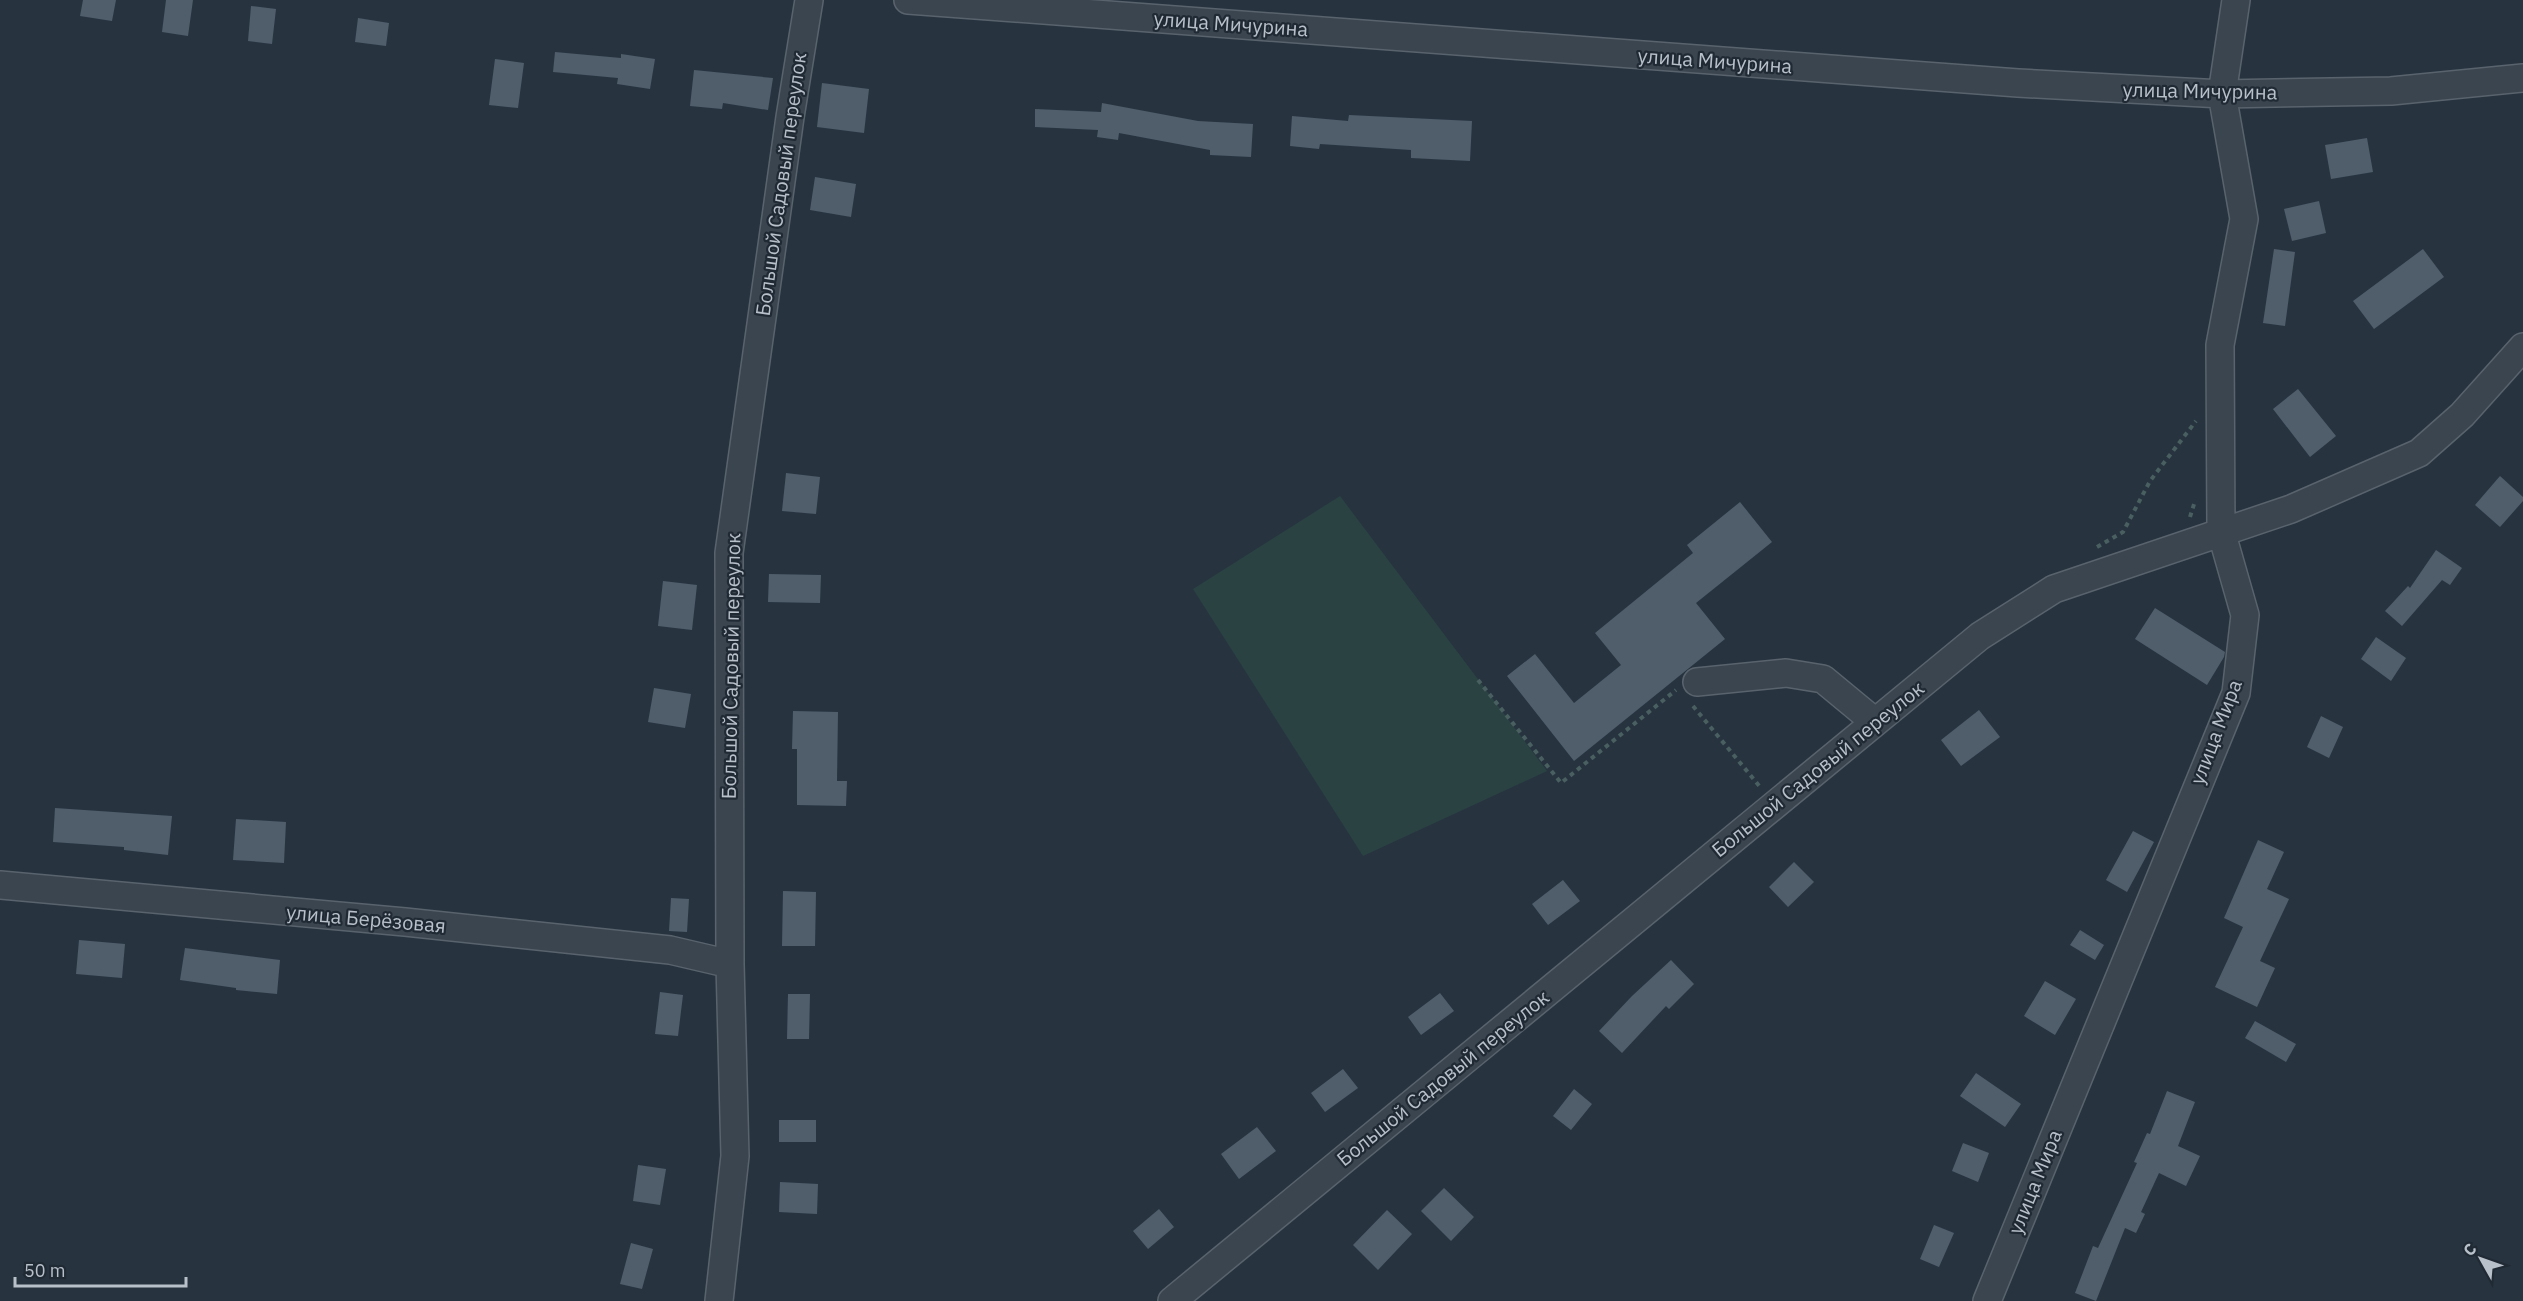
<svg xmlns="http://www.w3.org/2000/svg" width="2523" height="1301" viewBox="0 0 2523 1301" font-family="'IBM Plex Sans',sans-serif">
<rect width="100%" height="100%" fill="#273440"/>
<path fill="#2a4242" d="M1340,496L1547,771L1363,856L1193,589Z"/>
<path fill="#505d6b" d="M83,0H116L112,21L80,16Z
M166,0H193L188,36L162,32Z
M251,6L276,9L272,44L248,41Z
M358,18L389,23L386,46L355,42Z
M555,52L621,58V54L655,59L650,89L617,84L618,78L553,72Z
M495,59L524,63L518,108L489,105Z
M694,70L773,78L768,110L723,103L722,109L690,106Z
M822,83L869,89L864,133L817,127Z
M1102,103L1198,121L1253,124L1251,157L1210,155V150L1119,133L1118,140L1097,137L1098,130L1035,127V109L1101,112Z
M1349,115L1472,121L1470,161L1411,158V150L1320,144L1319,149L1290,146L1292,116L1348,121Z
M2367,138L2373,172L2331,179L2325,145Z
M815,177L856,184L851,217L810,210Z
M2319,201L2326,233L2292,241L2284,209Z
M2274,249L2295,252L2285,326L2263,323Z
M2423,249L2444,277L2374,329L2353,301Z
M2298,389L2336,436L2310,457L2273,409Z
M786,473L820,477L816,514L782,511Z
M2500,476L2523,497V501L2500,527L2475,505Z
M1740,502L1772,542L1696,603L1725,639L1574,761L1507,676L1535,654L1574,703L1621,665L1595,633L1693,553L1687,545Z
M2436,550L2462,568L2450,585L2442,580L2402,626L2385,611L2408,586L2410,588Z
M769,574L821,575L820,603L768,602Z
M663,581L697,585L692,630L658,626Z
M2155,608L2225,652L2224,657L2207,685L2135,639Z
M2376,637L2406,658L2391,681L2361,659Z
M654,688L691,694L685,728L648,722Z
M1979,710L2000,737L1961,766L1941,740Z
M793,711L838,712L837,781H847L846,806L797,805V749H792Z
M2321,716L2343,727L2329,758L2307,747Z
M55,808L172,816L168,855L124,850V847L53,842Z
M236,819L286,822L284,863L233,860Z
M2133,831L2154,842L2127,892L2106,880Z
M2258,840L2284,852L2267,889L2289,899L2260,961L2275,968L2257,1007L2215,987L2243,927L2224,918Z
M1794,862L1814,882L1788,907L1769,887Z
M1563,880L1580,901L1548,925L1532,904Z
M783,891L816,892L815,946H782Z
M671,898L689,899L687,932L669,931Z
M2080,930L2104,945L2095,960L2070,945Z
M79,940L125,944L122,978L76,974Z
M185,948L280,960L277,994L236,990V988L180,980Z
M1671,960L1694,984L1669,1009L1666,1006L1622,1053L1599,1031L1632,996Z
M2045,981L2076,999L2055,1035L2024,1016Z
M660,992L683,995L678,1036L655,1034Z
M1440,993L1454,1011L1421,1035L1408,1017Z
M788,994H810L809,1039H787Z
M2255,1021L2296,1044L2286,1062L2245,1038Z
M1343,1069L1358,1088L1325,1112L1311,1093Z
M1976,1073L2021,1104L2005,1127L1960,1096Z
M1574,1089L1592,1104L1571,1130L1553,1116Z
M2167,1091L2195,1102L2178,1146L2200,1156L2186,1186L2159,1173L2141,1212L2145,1214L2136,1233L2125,1228L2096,1301L2075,1293L2093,1246L2098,1248L2137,1163L2134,1162L2147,1133L2150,1134Z
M779,1120H816V1142H779Z
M1257,1127L1276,1151L1239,1179L1221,1154Z
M1963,1143L1989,1153L1978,1182L1952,1171Z
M638,1165L666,1169L660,1205L633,1201Z
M780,1182L818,1184L817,1214L779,1212Z
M1444,1188L1474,1217L1451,1241L1421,1211Z
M1159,1209L1174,1227L1148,1249L1133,1231Z
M1387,1210L1412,1234L1378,1270L1353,1245Z
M1934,1225L1954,1233L1939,1267L1920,1259Z
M631,1243L653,1249L642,1289L620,1284Z"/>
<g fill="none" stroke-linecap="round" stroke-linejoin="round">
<g stroke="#59636d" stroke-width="30">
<path id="minor" d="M908,0L2018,83L2222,94L2391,91L2523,78
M1697,682L1786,673L1823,679L1875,722
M0,885L405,922L670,950L730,964
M719,1301L735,1156L730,964L729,553L790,117L809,0
M1172,1301L1980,636L2054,589L2291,509L2419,453L2462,415L2523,347
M1987,1301L2236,693L2245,615L2221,531L2220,345L2244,219L2222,94L2236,0"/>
</g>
<path stroke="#495f60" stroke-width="4" stroke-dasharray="4.5 4.5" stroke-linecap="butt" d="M2190,517L2195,501
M2097,547L2123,532L2150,481L2196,421
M1478,680L1561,783L1676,690
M1693,706L1761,788"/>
<use href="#minor" stroke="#3b4550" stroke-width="27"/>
</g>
<g text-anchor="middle" stroke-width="4.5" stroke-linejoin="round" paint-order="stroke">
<g font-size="20" fill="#b8c0ca" stroke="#202a35">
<text transform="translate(1231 24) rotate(4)" y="7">улица Мичурина</text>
<text transform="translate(1715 61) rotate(4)" y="7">улица Мичурина</text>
<text transform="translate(2200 91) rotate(1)" y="7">улица Мичурина</text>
<text transform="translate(781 184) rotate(-82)" y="7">Большой Садовый переулок</text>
<text transform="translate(731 666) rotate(-89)" y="7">Большой Садовый переулок</text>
<text transform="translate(2216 732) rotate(-69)" y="7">улица Мира</text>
<text transform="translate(1818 769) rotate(-39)" y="7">Большой Садовый переулок</text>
<text transform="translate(366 919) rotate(5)" y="7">улица Берёзовая</text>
<text transform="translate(1443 1078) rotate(-39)" y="7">Большой Садовый переулок</text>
<text transform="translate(2035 1182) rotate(-68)" y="7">улица Мира</text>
</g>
</g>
<g transform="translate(2481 1259) rotate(310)" stroke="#202a35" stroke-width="4.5" paint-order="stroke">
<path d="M0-4.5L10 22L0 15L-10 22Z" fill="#b8c0ca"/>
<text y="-9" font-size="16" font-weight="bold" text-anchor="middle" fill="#b8c0ca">С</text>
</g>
<path d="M15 1277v9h171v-9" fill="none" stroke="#b8c0ca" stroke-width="3"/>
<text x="24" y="1277" font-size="18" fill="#b8c0ca" stroke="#202a35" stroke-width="4.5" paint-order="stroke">50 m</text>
</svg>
